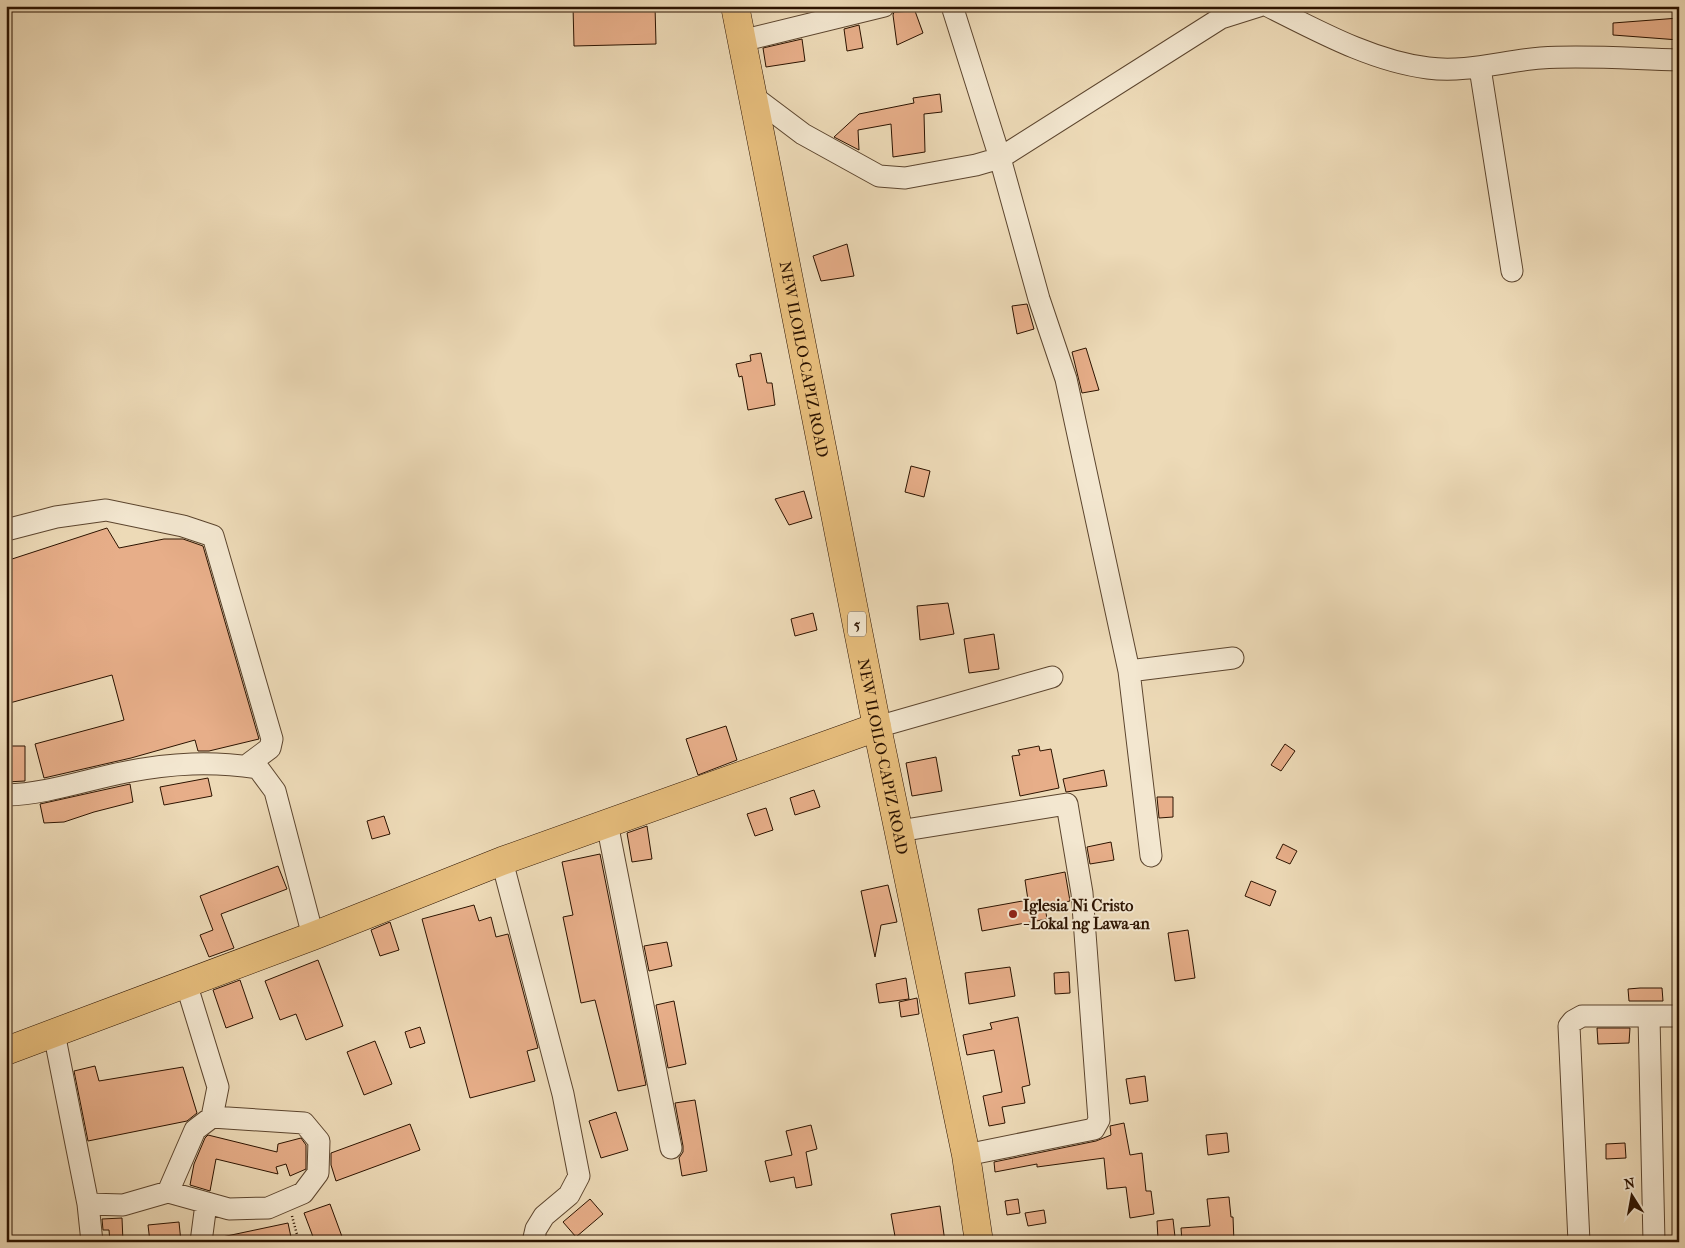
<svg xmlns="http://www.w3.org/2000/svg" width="1685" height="1248" viewBox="0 0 1685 1248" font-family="'IM FELL French Canon',serif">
<rect width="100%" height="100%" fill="#eddab7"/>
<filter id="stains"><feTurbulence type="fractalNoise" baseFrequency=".004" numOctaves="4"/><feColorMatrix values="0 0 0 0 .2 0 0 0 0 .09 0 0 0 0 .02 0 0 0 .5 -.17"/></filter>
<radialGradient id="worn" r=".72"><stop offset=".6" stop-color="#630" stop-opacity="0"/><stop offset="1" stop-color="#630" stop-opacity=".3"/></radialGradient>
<path fill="#e7ae89" stroke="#2c1300" d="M573,6H655L656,44L574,46Z
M915,11L923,33L897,45L893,15L894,12Z
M1679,18V40L1613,35V23Z
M859,25L863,48L847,51L844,29Z
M802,39L805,61L766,67L763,48Z
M940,94L942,112L924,114L925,152L893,157L891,124L858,130L859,150L834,137L859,114L914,103L913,98Z
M847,244L854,276L821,281L813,256Z
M1027,304L1034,329L1017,334L1012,306Z
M1086,348L1099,390L1082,393L1072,352Z
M761,353L767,383H772L775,405L748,410L742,376L739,377L736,364L751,361L750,355Z
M911,466L930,471L924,497L905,492Z
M804,491L812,518L789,525L775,499Z
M107,528L119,548L164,539H183L203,546L259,739L209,751H198L195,740L131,758L44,778L35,744L124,720L112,675L6,704V569L9,568V560Z
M948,603L954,634L920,640L917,606Z
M813,613L817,630L795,636L791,619Z
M994,634L999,669L969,673L964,639Z
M726,726L737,760L698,775L686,739Z
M1285,744L1295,751L1281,771L1271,765Z
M6,746H25V781L6,782Z
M1039,746L1040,751L1051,749L1059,788L1020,796L1012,756L1020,755L1018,750Z
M936,757L942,791L912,796L906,763Z
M1104,770L1107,786L1066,792L1063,779Z
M208,778L212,796L164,805L160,787Z
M130,784L133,802L94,812L64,822L44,823L40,804Z
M814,790L820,807L795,815L790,798Z
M1157,797H1173V817L1159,818Z
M766,808L773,830L755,836L747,814Z
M384,816L390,834L372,839L367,821Z
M647,826L652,859L632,862L627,833Z
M1111,842L1114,860L1090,864L1087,847Z
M1283,844L1297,851L1290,864L1276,858Z
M600,854L646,1085L618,1091L595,1000L581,1003L563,917L573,915L562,862Z
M278,866L287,889L221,914L234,948L209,957L200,935L213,930L200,896Z
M1065,872L1070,901L1045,907L1047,919L982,931L978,909L1028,900L1025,880Z
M1251,881L1276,891L1270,906L1245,896Z
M888,885L897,922L881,925L875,957L861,891Z
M474,905L479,921L491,917L496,937L508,934L538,1048L527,1051L535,1081L470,1098L422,919Z
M390,922L399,950L380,956L371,930Z
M1188,930L1195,978L1175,981L1168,933Z
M667,942L672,966L649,971L644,946Z
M318,960L343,1026L306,1040L296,1014L280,1020L265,981Z
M1010,967L1015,996L969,1004L965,973Z
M1069,972L1070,993L1055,994L1054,973Z
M906,978L909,999L879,1003L876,984Z
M240,980L253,1018L226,1028L213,990Z
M1640,988H1662L1663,1001H1629L1628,989Z
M917,998L919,1014L901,1017L899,1002Z
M674,1001L686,1064L668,1068L656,1005Z
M1018,1017L1030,1085L1022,1087L1025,1103L1002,1107L1005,1123L989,1126L983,1096L1002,1092L994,1050L967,1055L963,1035L992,1029L990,1023Z
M420,1027L425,1043L410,1048L405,1032Z
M1597,1028H1630L1629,1043L1598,1044Z
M375,1041L392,1084L364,1095L347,1052Z
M95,1066L99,1081L183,1067L197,1113L187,1121L88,1141L74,1071Z
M1145,1076L1148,1101L1130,1104L1126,1079Z
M695,1100L707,1171L682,1176L679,1158L683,1152V1146L675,1103Z
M616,1112L628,1150L601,1158L589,1121Z
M1124,1123L1130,1155L1142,1153L1146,1191H1151L1154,1214L1130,1218L1126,1187L1107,1189L1104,1158L1037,1167V1164L995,1172L994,1162L1096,1141L1111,1135L1110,1126Z
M410,1124L420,1150L336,1181L331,1165V1153Z
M811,1125L817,1149L806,1152L812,1185L796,1188L794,1177L770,1182L765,1161L792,1155L786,1131Z
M1227,1133L1229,1152L1208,1155L1206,1135Z
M208,1135L277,1152L278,1144L301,1138L306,1145V1169L290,1176L286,1164L276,1167L278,1174L216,1159L210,1191L190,1185L194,1164L205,1138Z
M1625,1143L1626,1158L1606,1159V1144Z
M1229,1197L1231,1217H1233L1234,1242H1182L1181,1228L1210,1226L1207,1199Z
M590,1199L603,1214L576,1237L563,1222Z
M1018,1199L1020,1213L1007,1215L1005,1201Z
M330,1204L344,1242H315L304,1213Z
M940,1206L945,1242H896L891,1214Z
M1044,1210L1046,1223L1028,1226L1025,1213Z
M122,1218L123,1242H110L109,1230H103L102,1219Z
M1173,1219L1175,1237L1158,1239L1157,1221Z
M179,1222L181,1242H150L148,1225Z
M288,1223L292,1242H223L222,1237Z"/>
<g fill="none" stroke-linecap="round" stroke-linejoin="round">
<g stroke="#5c452e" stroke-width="23">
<path id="minor" d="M952,6L1000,158L1039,299L1066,379L1129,671L1151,856
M1268,6C1318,31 1372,61 1428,68C1466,73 1503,61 1541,58C1587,55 1633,59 1679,60
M741,41L884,6
M1480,68L1512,271
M754,97L803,134L879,176L905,178L976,165L1000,158L1221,18L1259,6
M6,530L56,517L106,510L183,526L213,536L272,739L270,748L246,766
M1129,671L1233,658
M877,727L1052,677
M6,795C47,794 85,780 126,772C172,763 212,761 258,768L275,791L313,936
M607,823L671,1148
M899,831L1067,804L1082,893L1099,1120L1094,1129L966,1155
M502,861L563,1094L579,1176L569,1195L544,1216L536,1229L533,1242
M1649,1017L1654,1242
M54,1033L88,1204L92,1242
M168,1192L229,1209L268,1208L303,1193L318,1173L319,1141L304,1123L212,1117
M88,1204L123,1205L168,1192L195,1130L212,1117L218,1087L186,983
M201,1242L206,1204
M1579,1242L1569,1026L1573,1021L1582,1016H1679"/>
</g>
<g stroke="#2c1300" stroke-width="29">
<path id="major" d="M6,1051L313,936L502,861L877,727"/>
</g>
<g stroke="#2c1300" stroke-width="29">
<g id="highway">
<path id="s1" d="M735,6L877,727L966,1155L979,1242"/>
</g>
</g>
<path stroke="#2c1300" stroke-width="2.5" stroke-dasharray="1 2.5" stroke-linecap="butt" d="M292,1216L299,1242"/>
<use href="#minor" stroke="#f3e7d0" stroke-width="21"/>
<use href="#major" stroke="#e6bd7c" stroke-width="28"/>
<use href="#highway" stroke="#e6bd7c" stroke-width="28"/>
</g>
<circle fill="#8f2418" stroke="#f3e7d0" stroke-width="2" cx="1013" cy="914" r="5"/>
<g text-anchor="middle" stroke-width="4" stroke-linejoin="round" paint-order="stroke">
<rect fill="#f3e7d0" stroke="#68533e" stroke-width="1" x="848" y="611.5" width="18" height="25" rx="4"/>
<g font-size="15" font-weight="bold" fill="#2c1300">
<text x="857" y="629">5</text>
</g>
<g font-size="16" fill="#2c1300" stroke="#f3e7d0">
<text dy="6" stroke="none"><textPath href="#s1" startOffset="360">NEW ILOILO-CAPIZ ROAD</textPath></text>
<text dy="6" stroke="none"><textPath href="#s1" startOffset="765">NEW ILOILO-CAPIZ ROAD</textPath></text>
</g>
<g font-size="16" font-weight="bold" fill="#2c1300" stroke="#f3e7d0" text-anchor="start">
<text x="1023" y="911">Iglesia Ni Cristo<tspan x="1023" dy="18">- Lokal ng Lawa-an</tspan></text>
</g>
</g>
<rect width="1685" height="1248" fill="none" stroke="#eddab7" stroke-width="25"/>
<rect x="8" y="8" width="1670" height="1233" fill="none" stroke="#2c1300" stroke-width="2.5"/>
<rect x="12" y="12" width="1660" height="1223" fill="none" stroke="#2c1300"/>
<g transform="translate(1632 1196) rotate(349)" stroke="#f3e7d0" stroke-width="4" paint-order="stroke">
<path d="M0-4L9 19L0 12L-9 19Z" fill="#2c1300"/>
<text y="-8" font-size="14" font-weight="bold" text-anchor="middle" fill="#2c1300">N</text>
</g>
<rect width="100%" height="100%" filter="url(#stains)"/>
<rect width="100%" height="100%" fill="url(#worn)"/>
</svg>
